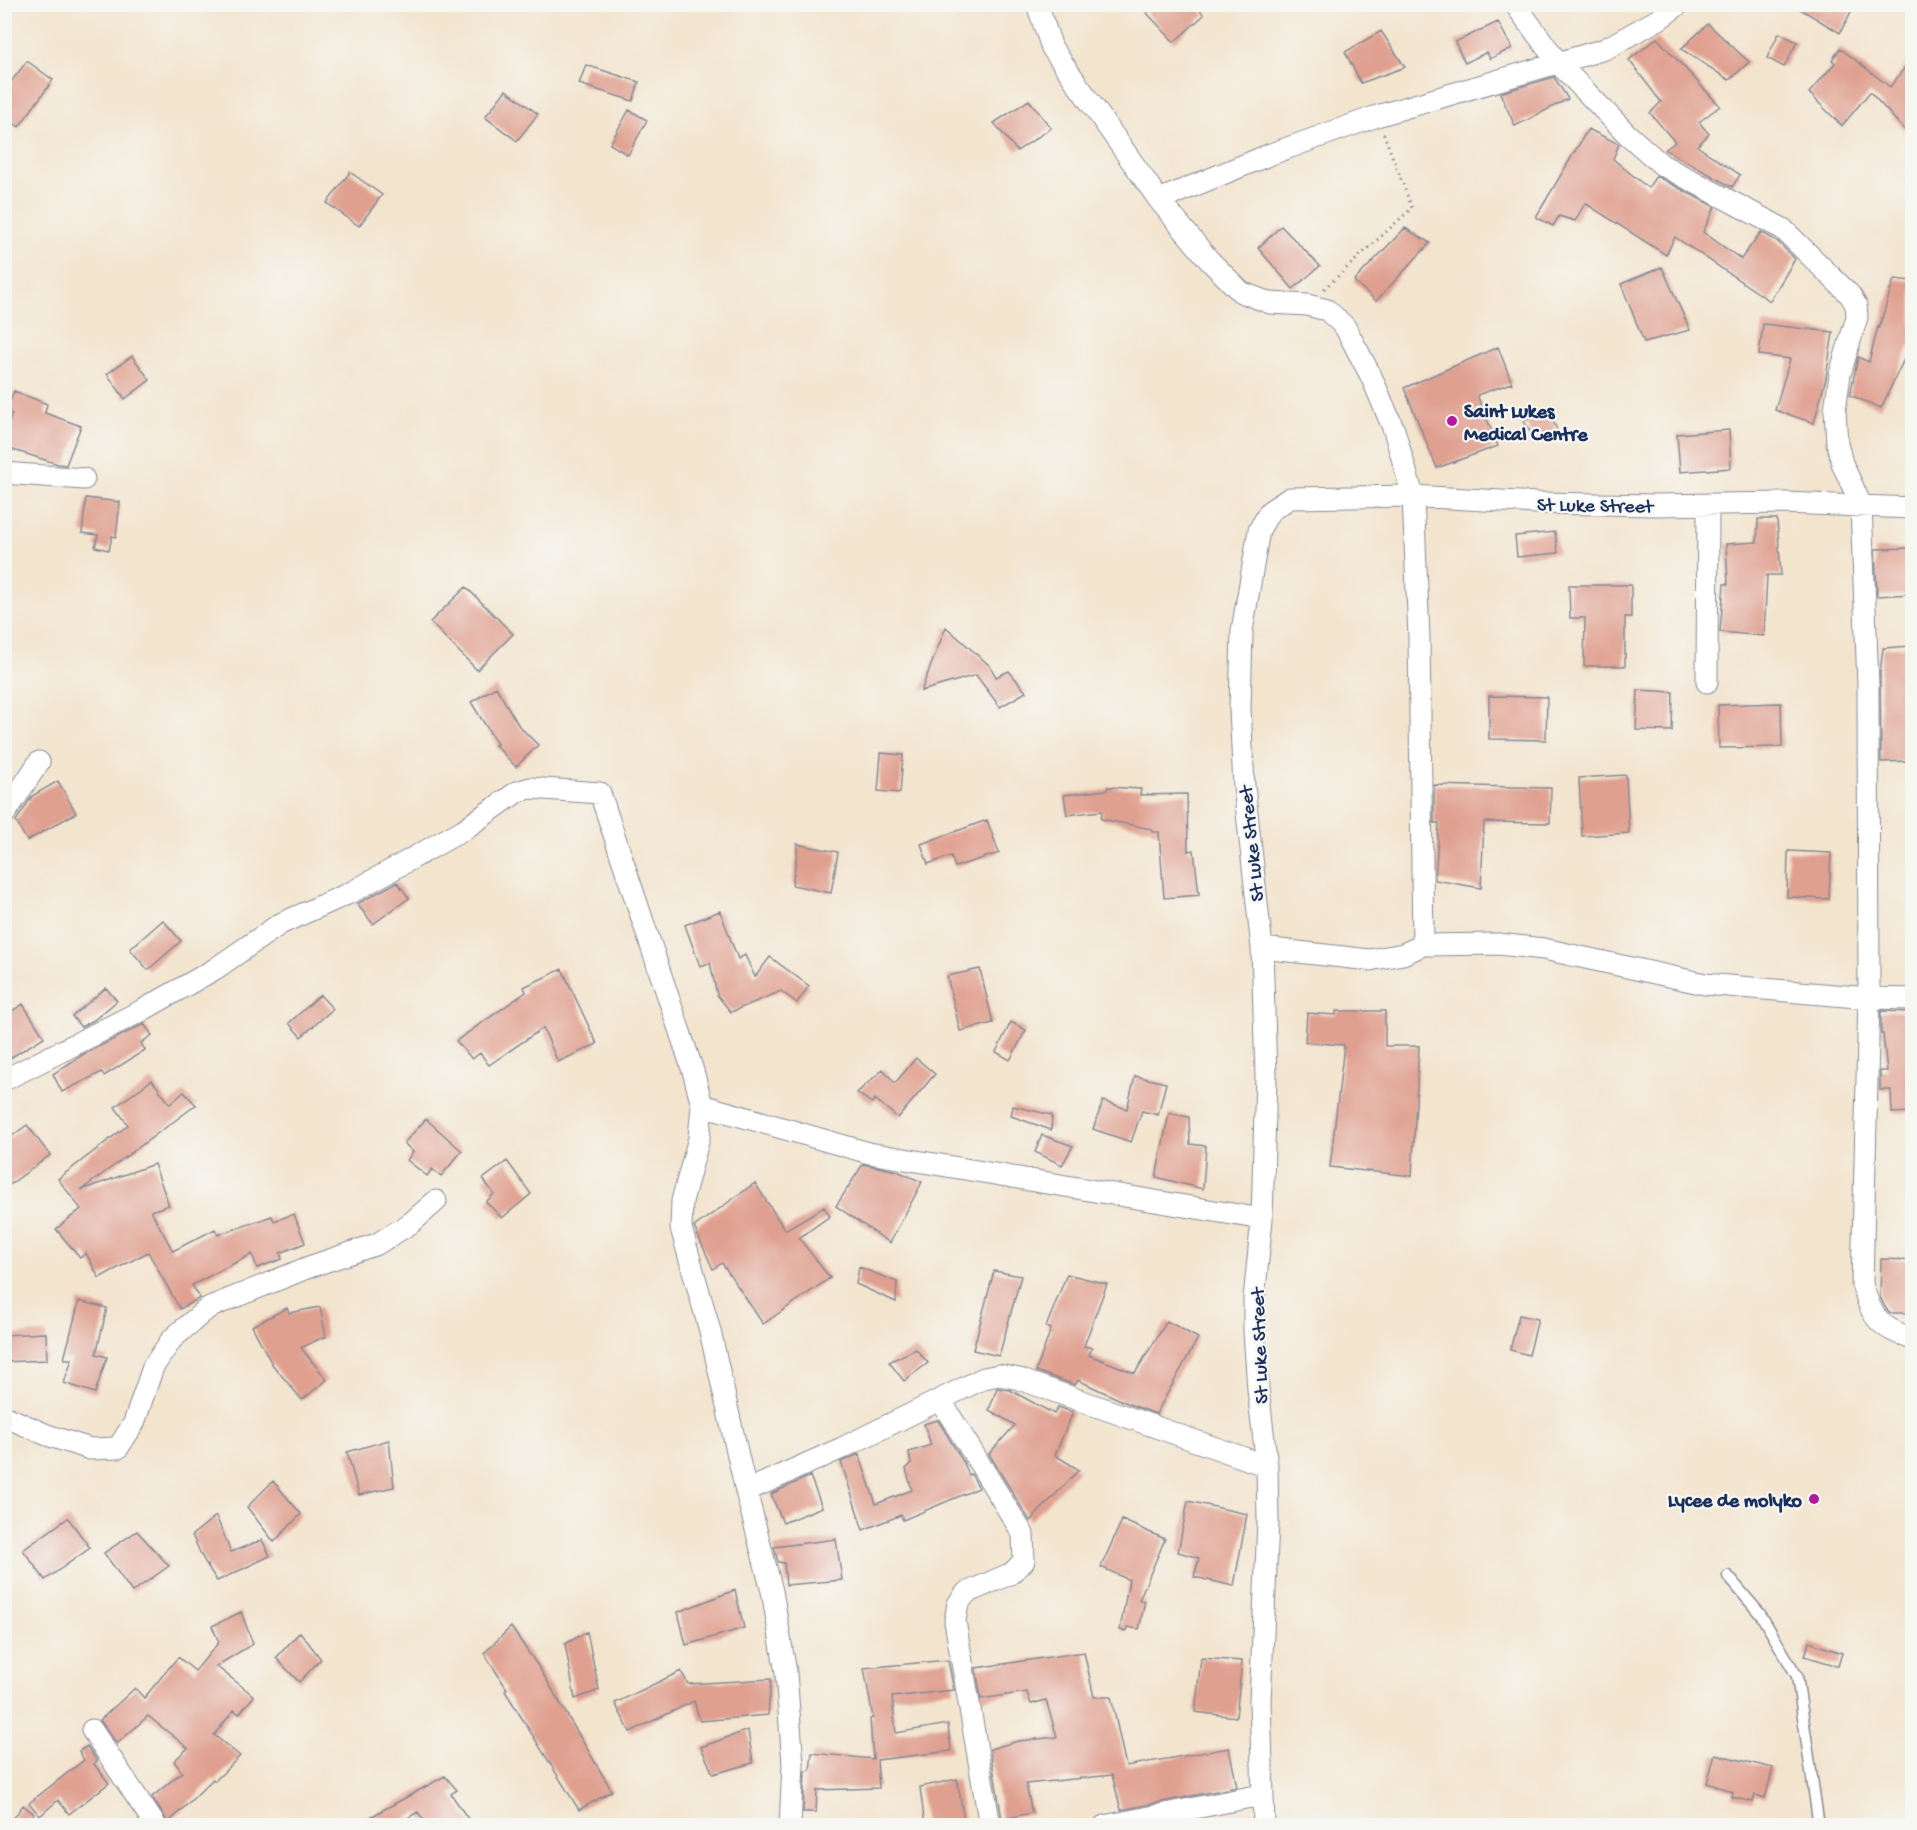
<svg xmlns="http://www.w3.org/2000/svg" width="1917" height="1830" viewBox="0 0 1917 1830" font-family="'Gochi Hand',sans-serif">
<rect width="100%" height="100%" fill="#f6f6f2"/>
<filter id="ink" filterUnits="userSpaceOnUse"><feTurbulence type="fractalNoise" baseFrequency=".0167" numOctaves="2"/><feDisplacementMap in="SourceGraphic" scale="12" xChannelSelector="R" yChannelSelector="G"/><feConvolveMatrix kernelMatrix="1 2 1 2 8 2 1 2 1" color-interpolation-filters="sRGB"/></filter>
<filter id="wash" filterUnits="userSpaceOnUse"><feTurbulence type="fractalNoise" baseFrequency=".008" numOctaves="4" result="noise"/><feDisplacementMap in="SourceGraphic" scale="24" xChannelSelector="R" yChannelSelector="G"/><feGaussianBlur stdDeviation="1.35" result="paint"/><feColorMatrix in="noise" values="0 0 0 0 0 0 0 0 0 0 0 0 0 0 0 0 0 1.4 0 .05"/><feComposite in="paint" operator="in"/></filter>
<g filter="url(#wash)">
<rect width="100%" height="100%" fill="#f3e4ce"/>
<g id="blocks">
<path fill="#e0a090" d="M1156,4H1194L1204,15L1174,42L1147,13Z
M1792,4H1855L1840,33Z
M1498,22L1512,48L1490,59L1487,52L1465,63L1455,42Z
M1708,24L1749,62L1729,80L1681,49Z
M1381,31L1405,67L1361,83L1345,52Z
M1779,33L1797,42L1784,67L1767,58Z
M1657,38L1720,106L1699,122L1709,134L1697,146L1740,175L1732,187L1665,150L1675,142L1650,113L1661,102L1629,60Z
M1840,48L1890,87L1912,58V138L1870,92L1842,126L1809,93L1835,63L1832,60Z
M27,61L53,80L19,127L4,116V91Z
M586,65L639,82L633,101L579,84Z
M1554,77L1568,99L1515,126L1500,93Z
M506,90L538,114L517,141L485,117Z
M1029,100L1051,128L1017,151L994,123Z
M629,110L647,120L628,155L610,144Z
M1588,129L1619,144L1613,159L1648,188L1656,176L1715,207L1703,232L1741,259L1761,232L1777,241L1795,259L1770,301L1675,237L1666,255L1585,203L1575,221L1559,216L1553,226L1536,217Z
M350,172L382,195L359,226L327,203Z
M1281,226L1320,266L1293,289L1258,248Z
M1405,228L1430,243L1376,301L1354,281Z
M1662,267L1690,330L1644,342L1621,284Z
M1894,279L1912,281V342L1881,408L1850,395L1858,357L1869,362L1878,327L1879,328Z
M1763,324L1833,332L1826,378L1814,423L1775,410L1790,359L1759,355Z
M1498,347L1512,383L1477,395L1498,446L1437,468L1404,388Z
M132,356L150,380L125,399L107,374Z
M14,391L47,404L45,413L81,426L66,465L58,464L4,447V438L12,414L6,411Z
M1547,407L1558,432L1536,442L1524,421Z
M1729,430L1731,468L1680,472L1677,434Z
M86,498L120,502L116,537L112,536L109,550L95,547L98,535L82,533Z
M1758,519H1777L1781,575H1767L1764,636L1720,632L1724,584H1728L1726,544L1757,542Z
M1555,532L1558,553L1517,557L1515,536Z
M1912,548V594L1877,596L1875,549Z
M1569,585H1631V617H1625V666H1584L1585,618H1570Z
M466,587L513,634L477,670L430,622Z
M946,627L990,666L996,677L1009,671L1026,692L1000,707L976,675L921,691Z
M1912,646V761L1881,762L1880,673L1883,648Z
M496,687L519,726L538,745L516,767L495,745L497,744L471,702Z
M1638,690L1673,692L1672,731L1636,730Z
M1489,696L1547,697L1546,740L1489,739Z
M1781,703L1782,747L1719,748L1718,705Z
M881,753L903,755L900,793L878,791Z
M1626,775L1629,833L1582,836L1579,778Z
M58,781L76,813L27,841L16,821L32,796Z
M1434,785L1551,788L1550,823L1484,822L1481,888L1435,880L1439,823H1434Z
M1108,787L1141,789L1140,795L1187,794L1188,851L1194,850L1199,895L1164,898L1159,832H1152V829L1101,819L1102,811L1067,815L1064,795L1107,790Z
M987,820L999,853L955,867L951,856L928,864L921,844Z
M797,844L838,852L831,893L792,885L797,854Z
M1788,851L1831,853L1829,899L1787,897Z
M397,882L409,898L373,924L357,904Z
M720,911L738,959L745,955L755,977L770,957L809,986L797,1003L781,991L731,1012L717,995L710,963L700,966L685,925Z
M163,920L181,941L148,970L130,949Z
M562,969L597,1044L558,1062L543,1028L489,1065L480,1053L472,1059L456,1041L526,992L524,987Z
M980,969L993,1023L960,1031L947,976Z
M106,988L117,1001L94,1020L81,1027L72,1016Z
M320,995L333,1009L301,1037L289,1023Z
M23,1004L44,1037L4,1062V1016Z
M1336,1011H1385V1046H1419L1412,1176L1330,1167L1344,1045L1305,1042L1307,1013L1336,1015Z
M1881,1011L1912,1012V1112L1892,1113L1891,1090H1880V1071H1887L1883,1034H1881Z
M1011,1022L1026,1030L1010,1060L996,1052Z
M144,1024L152,1035L141,1043L145,1050L104,1076L102,1072L62,1092L53,1074L82,1055Z
M916,1058L935,1074L898,1118L875,1099L872,1103L857,1093L883,1069L895,1083Z
M1135,1076L1166,1083L1158,1115L1142,1111L1131,1142L1093,1129L1103,1101L1127,1109Z
M152,1080L170,1104L184,1092L196,1105L81,1190L154,1164L169,1205L151,1211L173,1251L215,1229L218,1235L272,1216L274,1221L294,1214L305,1243L280,1253L282,1259L257,1268L252,1254L192,1285L200,1298L180,1309L148,1252L99,1278L86,1253L80,1258L56,1229L81,1209L58,1179L128,1125L115,1107Z
M1013,1106L1052,1115L1051,1130L1011,1116Z
M1169,1113L1189,1117L1190,1144L1206,1146L1203,1189L1156,1177Z
M426,1119L462,1151L441,1176L432,1169L427,1176L407,1160L413,1152L404,1143Z
M27,1125L50,1155L4,1189V1142Z
M1042,1135L1073,1146L1062,1165L1035,1152Z
M507,1161L531,1194L502,1218L486,1202L494,1194L483,1179Z
M863,1164L897,1171L922,1182L890,1243L836,1206Z
M755,1183L785,1230L824,1207L830,1216L799,1238L830,1278L763,1324L722,1263L713,1269L694,1227Z
M1881,1259L1912,1260V1313H1889L1885,1307L1880,1297Z
M859,1267L897,1282L896,1302L856,1284Z
M994,1271L1021,1276L999,1356L973,1350Z
M1067,1274L1107,1284L1084,1346L1092,1348L1089,1355L1135,1373L1167,1321L1198,1338L1156,1414L1129,1404L1078,1380L1075,1385L1036,1371L1051,1329L1046,1327Z
M79,1301L107,1308L96,1354L107,1357L95,1393L64,1383L72,1359H64Z
M320,1307L326,1337L319,1339L301,1348L327,1380L302,1400L272,1364L252,1326L287,1308L289,1313Z
M1519,1315L1538,1319L1529,1355L1510,1350Z
M46,1333L47,1360L4,1362V1335Z
M916,1349L928,1363L904,1381L889,1362Z
M997,1388L1010,1390L1054,1414L1058,1407L1073,1412L1055,1455L1079,1470L1030,1521L989,1454L1015,1425L989,1410Z
M938,1420L964,1463L969,1475L971,1474L979,1488L903,1520L901,1515L863,1530L841,1462L859,1454L876,1504L912,1490L906,1469L911,1464L909,1452L931,1445L924,1424Z
M389,1440L394,1487L359,1495L347,1452Z
M810,1476L822,1507L783,1523L771,1494Z
M273,1481L301,1514L274,1542L247,1507Z
M1188,1501L1247,1514L1234,1586L1194,1577L1199,1558L1178,1552Z
M216,1516L231,1552L262,1540L270,1556L217,1581L203,1559L192,1535Z
M68,1518L90,1548L45,1580L23,1550Z
M1122,1520L1165,1539L1139,1600L1145,1601L1139,1629L1127,1627L1126,1631L1120,1630L1129,1580L1101,1567Z
M137,1531L169,1566L132,1592L104,1553Z
M836,1539L842,1580L786,1585L784,1563L778,1562L774,1547Z
M735,1590L744,1628L686,1645L678,1612Z
M241,1612L253,1644L216,1666L254,1696L239,1714L234,1710L214,1735L240,1756L215,1781L213,1779L168,1823L152,1797L182,1772L174,1761L188,1748L148,1716L117,1744L100,1720L135,1688L144,1698L178,1657L195,1671L219,1642L212,1626Z
M511,1627L540,1669L612,1791L579,1810L505,1691L507,1689L484,1653Z
M300,1632L321,1659L299,1682L276,1658Z
M587,1632L599,1690L575,1699L565,1644Z
M1809,1642L1842,1653L1838,1666L1805,1656Z
M1084,1652L1094,1697H1111L1126,1766L1229,1748L1237,1787L1121,1810L1112,1775L1026,1784L1032,1813L1002,1819L990,1749L1018,1741L1057,1737L1046,1700L1031,1704L1027,1692L981,1699L976,1668Z
M1201,1658L1242,1661L1236,1717L1195,1712Z
M948,1660L954,1690L892,1697L896,1733L948,1724L951,1751L877,1760L879,1788L817,1790L816,1812H803L805,1771L810,1770L812,1753L873,1759L870,1719L873,1718L864,1668Z
M681,1671L688,1684L771,1679L768,1715L700,1721L694,1701L630,1732L615,1703Z
M748,1730L753,1763L713,1774L701,1747Z
M87,1746L97,1761L94,1764L109,1783L69,1814L58,1800L40,1816L29,1803L84,1760L79,1751Z
M1715,1754L1773,1768L1765,1798L1755,1795L1753,1802L1732,1797L1733,1792L1707,1783Z
M445,1776L457,1790L451,1794L473,1826H428L418,1812L394,1826H354Z
M957,1779L965,1826H925L920,1787Z
M23,1805L34,1814L25,1826H22L13,1819Z"/>
</g>
</g>
<g filter="url(#ink)">
<use href="#blocks" fill-opacity="0" stroke="#878a96" stroke-width="1.5"/>
<g fill="none" stroke-linecap="round" stroke-linejoin="round">
<g stroke="#878a96" stroke-width="13">
<path id="lane" d="M1728,1576L1761,1615L1797,1676L1819,1826"/>
</g>
<g stroke="#878a96" stroke-width="23">
<path id="street" d="M1037,4L1052,48L1159,200L1209,260L1241,292L1270,303L1307,305L1327,310L1345,327L1371,376L1394,430L1413,496L1419,637L1423,945L1403,954L1370,960L1262,948
M1159,200L1271,154L1377,116L1605,49L1659,19L1679,4
M4,473L84,479
M1707,682L1708,504
M4,815L39,762
M1423,945L1498,944L1544,949L1705,984L1869,998L1868,685L1861,505L1842,463L1837,443L1835,410L1840,374L1857,317L1856,305L1850,295L1783,229L1662,165L1627,134L1558,63L1515,4
M1912,999L1869,998L1862,1284C1873,1320 1878,1326 1912,1339
M4,1080L143,1010L215,969L280,924L352,892L463,830L517,792L530,788L600,793L693,1071L702,1105L699,1138L682,1201L681,1228L710,1331L746,1491L772,1591L786,1673L793,1764L790,1826
M702,1105L869,1153L1262,1219
M941,1401L1023,1534L1024,1561L1012,1573L966,1593L958,1604L955,1621L990,1826
M4,1416L47,1435L90,1449L118,1448L134,1423L153,1367L172,1339L208,1308L309,1267L377,1244L411,1223L436,1201
M746,1491L842,1448L984,1378L999,1375L1019,1379L1267,1466
M92,1730L156,1826
M1104,1826L1261,1795
M1264,1826L1260,1702L1268,1522L1267,1466L1258,1389L1254,1331V1299L1262,1219L1266,1075L1262,948L1244,786L1240,709L1242,631L1259,530L1270,511L1290,498L1413,496L1537,503L1656,505L1784,503L1912,508"/>
</g>
<path stroke="#878a96" stroke-width="3" stroke-dasharray="1.5 4.5" stroke-linecap="butt" d="M1324,289L1412,208L1383,132"/>
<use href="#lane" stroke="#fff" stroke-width="10"/>
<use href="#street" stroke="#fff" stroke-width="21"/>
</g>
</g>
<g fill="#b5179e" stroke="#f6f6f2" stroke-width="2">
<circle cx="1452" cy="421" r="6"/>
<circle cx="1814" cy="1499" r="6"/>
</g>
<g text-anchor="middle" stroke-width="4.5" stroke-linejoin="round" paint-order="stroke">
<g font-size="20" font-weight="bold" fill="#1b2f5e" stroke="#f6f6f2" text-anchor="start">
<text x="1464" y="417">Saint Lukes<tspan x="1464" dy="23">Medical Centre</tspan></text>
<text x="1802" y="1506" text-anchor="end">Lycee de molyko</text>
</g>
<g font-size="20" fill="#1b2f5e" stroke="#f6f6f2">
<text transform="translate(1595 504) rotate(1)" y="7">St Luke Street</text>
<text transform="translate(1250 844) rotate(-96)" y="7">St Luke Street</text>
<text transform="translate(1258 1346) rotate(-92)" y="7">St Luke Street</text>
</g>
</g>
<rect width="1917" height="1830" fill="none" stroke="#f6f6f2" stroke-width="24"/>
</svg>
